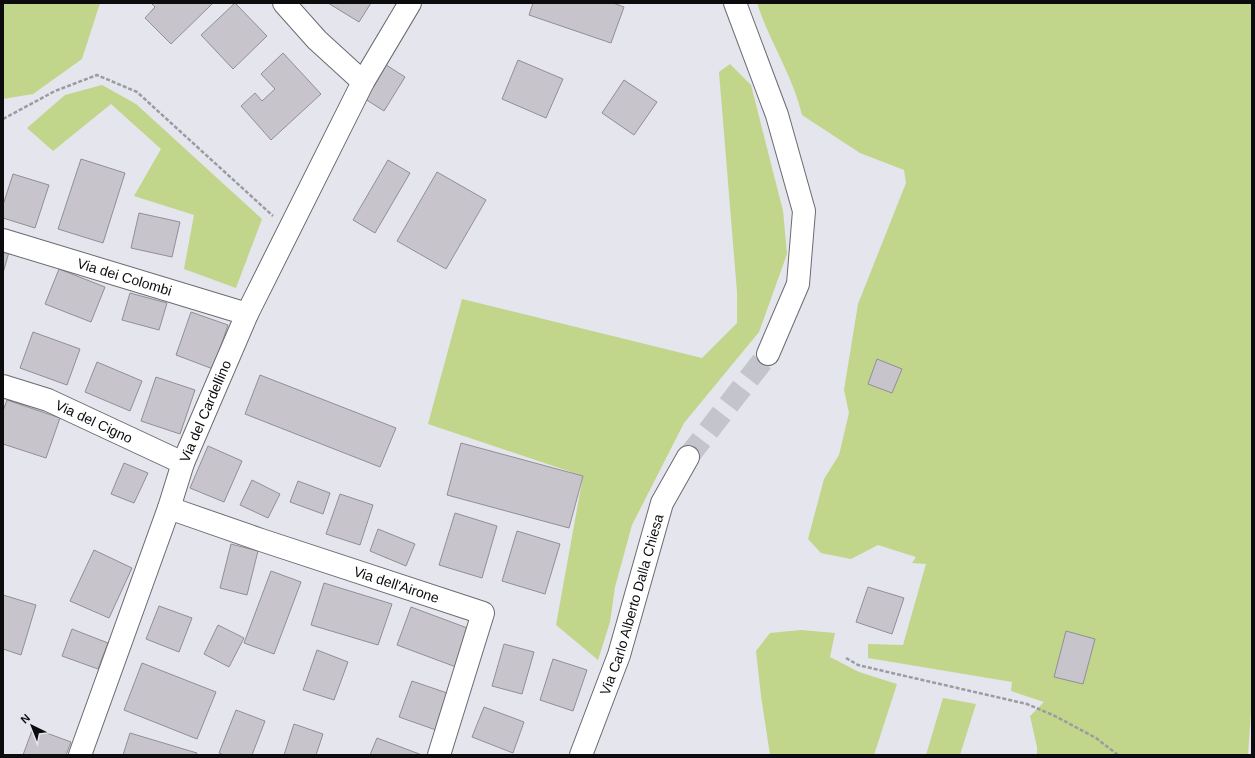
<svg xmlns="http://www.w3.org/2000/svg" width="1255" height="758" viewBox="0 0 1255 758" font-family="Arial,sans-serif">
<rect width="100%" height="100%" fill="#e4e5ed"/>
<path fill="#c1d58b" d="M3,3H100L82,59L33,94L3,99Z
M757,3H1252V697L1248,755H1037V747L1030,716L1044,702L1011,691L1012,682L868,658V644L903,645L926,564L912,563L916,557L878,545L851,559L821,553L808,539L824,479L839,455L849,413L844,390L858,304L906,183L904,170L860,153L802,115C793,76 769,41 757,3Z
M730,64L751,85L783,211L787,254L759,332L684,423L632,525L615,587L610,622L598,660L556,625L583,476L428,424L462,299L702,358L737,323V292L719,72Z
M102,85L136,104L262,219L236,288L184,269L194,215L134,196L161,149L111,104L53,151L27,128L65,95Z
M801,630L835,633L830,657L859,672L897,684L874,755H770L761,696L756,651L770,633Z
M943,698L976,704L960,755H926Z"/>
<path fill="#c7c4cc" stroke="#918e96" d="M151,3H211L212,4L171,44L145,18L155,7Z
M235,3L267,36L233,69L201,35Z
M328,3H371L359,22Z
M533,3H613L624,7L611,43L529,15Z
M283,53L321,94L271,140L241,106L255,93L262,101L275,89L261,74Z
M518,60L563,79L546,118L502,99Z
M383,63L405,77L384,111L362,97Z
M624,80L657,102L634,135L602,113Z
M81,159L125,173L103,243L58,229Z
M388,160L410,173L375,233L353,220Z
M437,172L486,200L446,269L397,241Z
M13,174L49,185L35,228L3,218V205Z
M139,213L180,222L172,257L131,248Z
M3,250L9,252L3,273Z
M59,269L105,287L91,322L45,304Z
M130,293L167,303L159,330L122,320Z
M191,312L228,325L213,369L176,355Z
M33,332L80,349L67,385L20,368Z
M877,359L902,369L892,393L868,384Z
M97,362L142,381L130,411L85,392Z
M260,375L396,428L380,467L245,414Z
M156,377L195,390L180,434L141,421Z
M7,400L60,418L46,458L3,444V411Z
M461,443L583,476L569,528L447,495Z
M208,446L242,461L224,502L190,488Z
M124,463L148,473L134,503L111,494Z
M252,480L280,494L268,518L240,505Z
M298,481L330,493L323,514L290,502Z
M340,494L373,505L360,545L326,534Z
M455,513L497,526L482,578L439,565Z
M378,529L415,544L406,566L370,551Z
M517,531L560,544L545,594L502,581Z
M231,544L258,551L247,595L220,588Z
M94,550L132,568L109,618L70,601Z
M271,571L301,582L274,654L244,643Z
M324,583L392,604L378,645L311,625Z
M868,587L904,598L892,634L856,622Z
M3,595L36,605L21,655L3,649Z
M159,606L192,618L179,652L146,639Z
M411,607L470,629L456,667L397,645Z
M218,625L244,638L229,667L204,654Z
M72,629L108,643L98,669L62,656Z
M1066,631L1095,639L1083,684L1054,677Z
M504,644L534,652L522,694L492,686Z
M317,650L348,662L334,700L303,690Z
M553,659L587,670L573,711L540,700Z
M142,663L216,692L197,739L124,710Z
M412,681L450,694L436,730L399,717Z
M484,707L524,722L513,753L472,737Z
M236,710L265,721L252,755H224L219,753Z
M294,724L323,734L316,755H284Z
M33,728L71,742L66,755H23Z
M130,733L197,753L196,755H123Z
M377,738L422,755H370Z"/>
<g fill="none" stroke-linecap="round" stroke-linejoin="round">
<path stroke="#c4c4cc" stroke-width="22" stroke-dasharray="22 11" stroke-linecap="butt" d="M688,457L768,354"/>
<g stroke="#6a6b73" stroke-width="24">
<g id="minor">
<path d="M284,3L317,40L363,82"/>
<path d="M735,3L777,115L804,211L798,284L768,354"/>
<path id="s1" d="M3,240L247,314"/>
<path id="s2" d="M3,386L48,400L183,463"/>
<path id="s3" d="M169,508L261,540L483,613L439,755"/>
<path id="s4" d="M80,755L169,508L183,463L247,314L363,82L410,3"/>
<path id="s5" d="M581,755L619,655L662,503L688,457"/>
</g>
</g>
<path stroke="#9b9ca2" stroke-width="2.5" stroke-dasharray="4 2" stroke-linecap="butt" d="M3,119L55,91L97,75L137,92L273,216
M846,658L858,665L892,673L1027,704L1055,716L1096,738L1118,755"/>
<use href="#minor" stroke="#fff" stroke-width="22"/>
</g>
<g text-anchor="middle" stroke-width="4" stroke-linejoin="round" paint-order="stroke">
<g font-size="14" fill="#0c0c0f" stroke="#e4e5ed">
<text dy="5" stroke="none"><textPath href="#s1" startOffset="127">Via dei Colombi</textPath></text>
<text dy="5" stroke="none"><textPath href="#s4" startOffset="366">Via del Cardellino</textPath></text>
<text dy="5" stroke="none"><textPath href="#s2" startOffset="98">Via del Cigno</textPath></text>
<text dy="5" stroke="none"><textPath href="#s3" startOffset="240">Via dell'Airone</textPath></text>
<text dy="5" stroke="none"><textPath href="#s5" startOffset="159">Via Carlo Alberto Dalla Chiesa</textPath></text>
</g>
</g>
<rect width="1255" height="758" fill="none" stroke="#0c0c0f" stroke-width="8"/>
<g transform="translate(32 726) rotate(317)" stroke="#e4e5ed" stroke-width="3" paint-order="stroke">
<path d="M0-3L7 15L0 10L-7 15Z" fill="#0c0c0f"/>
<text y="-6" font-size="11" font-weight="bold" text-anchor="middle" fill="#0c0c0f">N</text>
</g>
</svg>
